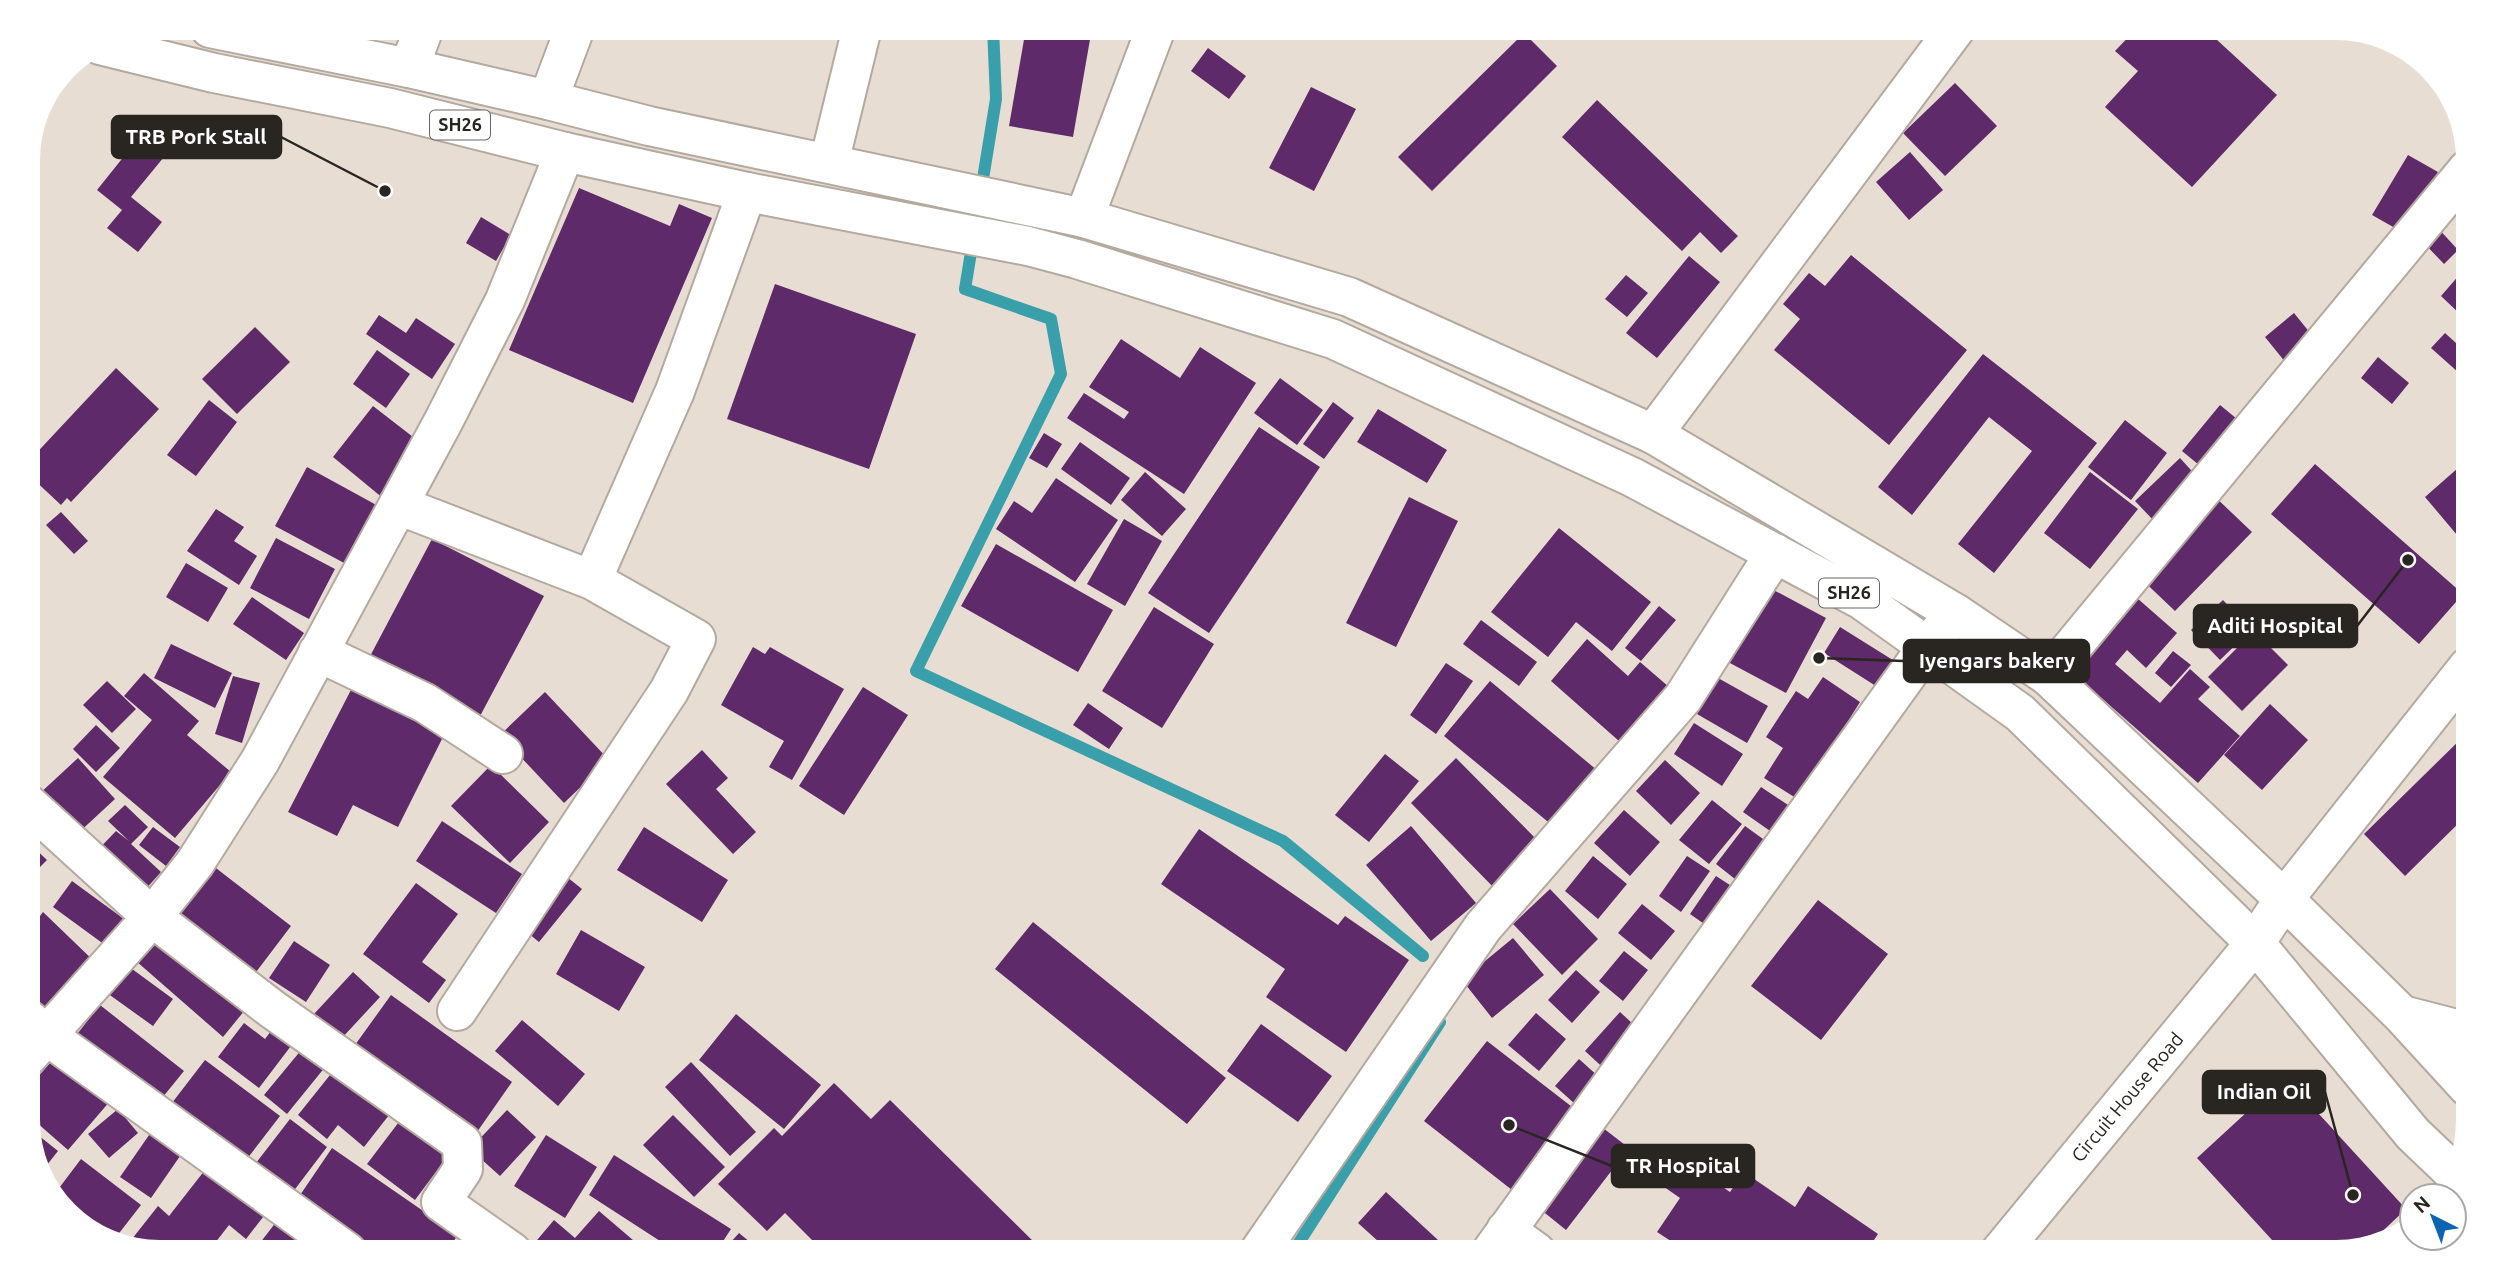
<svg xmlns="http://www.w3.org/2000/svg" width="2496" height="1280" viewBox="0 0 2496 1280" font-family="Ubuntu,sans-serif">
<rect width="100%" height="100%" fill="#e8ddd3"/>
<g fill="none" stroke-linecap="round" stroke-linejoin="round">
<path stroke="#399faa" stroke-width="12" d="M993,28L996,99L965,289L1051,319L1061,374L916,671L1283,841L1423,956
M1293,1252L1440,1022"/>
</g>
<path fill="#5e2a69" d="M1026,28H1092L1073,137L1009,126Z
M2137,28H2204L2277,95L2192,187L2105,107L2138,71L2115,51Z
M1524,33L1557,66L1432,191L1398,157Z
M1208,48L1246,76L1229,99L1191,71Z
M1955,83L1997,126L1945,176L1903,133Z
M1311,87L1356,109L1314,191L1269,168Z
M1597,100L1738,236L1721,253L1700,232L1682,251L1562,137Z
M153,120L178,140L131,197L162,222L138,252L107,228L122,210L97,190Z
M1910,152L1943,190L1909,220L1876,182Z
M2408,155L2438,172L2402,232L2372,215Z
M579,188L670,226L679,204L712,218L633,403L509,350Z
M481,217L511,235L496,261L466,243Z
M2437,227L2458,250L2444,264L2422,241Z
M1851,255L1967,350L1889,445L1774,350L1800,319L1783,304L1809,273L1825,286Z
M1689,256L1720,282L1657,358L1626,333Z
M2468,265V309L2462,316L2441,296Z
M1626,275L1648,293L1627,317L1605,299Z
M775,284L916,334L869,469L727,419Z
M2294,313L2315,339L2286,363L2265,337Z
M379,315L406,333L416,318L455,344L432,379L366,334Z
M255,327L290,362L237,414L202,379Z
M2445,333L2468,354V381L2431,348Z
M1121,339L1180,378L1200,347L1256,383L1184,494L1067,418L1084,393L1124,419L1129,412L1089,387Z
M377,350L410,374L386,408L353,384Z
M1983,354L2097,443L1994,573L1958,544L2032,451L1989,417L1912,515L1878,487Z
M2378,357L2409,383L2392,404L2361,378Z
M116,368L159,409L71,502L67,498L61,505L30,476L28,478V462Z
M1280,378L1323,410L1297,445L1254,413Z
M209,400L237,422L196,476L167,455Z
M1333,402L1354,418L1324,459L1303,444Z
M2220,405L2248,428L2210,474L2182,451Z
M373,406L426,447L384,499L333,457Z
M1378,409L1447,450L1427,483L1357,442Z
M2125,420L2167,453L2131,500L2088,467Z
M1259,427L1320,467L1209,633L1148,593Z
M1044,433L1062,444L1047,468L1029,458Z
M1080,442L1130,478L1111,505L1061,469Z
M2180,458L2200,480L2155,522L2135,501Z
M2315,464L2463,594L2419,644L2271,514Z
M307,467L391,513L346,564L275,526Z
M2458,468L2468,479V548L2425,497Z
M1145,472L1186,509L1162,536L1121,500Z
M2090,472L2138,509L2090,569L2044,533Z
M1056,478L1118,520L1075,582L996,529L1014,501L1032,513Z
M2211,493L2252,532L2175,611L2134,572Z
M1409,497L1458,521L1396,647L1346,623Z
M216,509L244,527L234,541L257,556L239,585L187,551Z
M61,512L88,541L74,554L46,525Z
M1124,519L1162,541L1125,606L1087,584Z
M1559,528L1651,602L1612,651L1576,622L1548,657L1491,612Z
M276,538L335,569L309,619L250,588Z
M432,539L544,596L479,718L368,660Z
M996,544L1113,610L1078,672L961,606Z
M186,563L228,588L208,622L166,597Z
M1768,587L1826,618L1786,693L1728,662Z
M2129,591L2177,633L2146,668L2127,650L2115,664L2160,703L2190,669L2210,687L2198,699L2240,736L2198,783L2064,665Z
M252,597L304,633L286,660L233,624Z
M2223,600L2251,630L2220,660L2191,630Z
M1659,606L1676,620L1641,661L1625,648Z
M1154,607L1214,644L1162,728L1102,691Z
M1481,620L1537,662L1519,686L1463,644Z
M1840,627L1896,662L1879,688L1824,653Z
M2254,631L2288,665L2242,711L2208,677Z
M1587,639L1628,676L1640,662L1676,693L1628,749L1551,681Z
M171,644L232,673L215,708L154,678Z
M753,647L765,654L770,647L844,689L792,780L769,767L784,741L721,705Z
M2173,651L2191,665L2171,687L2155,673Z
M1446,663L1473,681L1436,734L1410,715Z
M144,673L199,721L187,735L231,772L175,838L103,777L152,720L124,696Z
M233,676L260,683L242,743L215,734Z
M1823,677L1860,702L1799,800L1764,778L1783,748L1766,737L1796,691L1808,699Z
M1718,678L1768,706L1747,743L1697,714Z
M107,681L136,709L112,733L83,705Z
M1490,681L1598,771L1553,826L1444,736Z
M353,686L445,733L398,827L353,805L337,836L288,812Z
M863,687L908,715L844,815L799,786Z
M545,692L609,760L564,803L500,735Z
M1088,703L1123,728L1109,749L1073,725Z
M2270,704L2308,740L2262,790L2224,755Z
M1694,723L1743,754L1722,786L1674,754Z
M96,725L120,748L96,772L73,749Z
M2468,732V814L2405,876L2364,834Z
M702,750L728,778L716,789L756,832L733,854L666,784Z
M1385,754L1419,781L1369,842L1335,815Z
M78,758L115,799L75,836L37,796Z
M1456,758L1544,847L1498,892L1411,803Z
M1665,760L1700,793L1671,825L1636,791Z
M491,765L549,822L510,863L451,806Z
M1761,787L1791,807L1773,833L1743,812Z
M1712,800L1742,824L1709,864L1679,840Z
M125,805L148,827L131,844L161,872L136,900L90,858L116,831L129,841L108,821Z
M1624,810L1660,842L1630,876L1594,843Z
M442,821L522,874L496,913L416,861Z
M1411,826L1476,903L1431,941L1366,865Z
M1745,826L1770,844L1740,883L1716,864Z
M153,827L180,847L166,866L139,845Z
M644,827L728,880L702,922L617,870Z
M1199,829L1338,925L1345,916L1409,960L1346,1052L1266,997L1285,969L1161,884Z
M28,842L47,860L28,879Z
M1593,856L1627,884L1598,919L1565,891Z
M1687,856L1710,871L1681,912L1659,896Z
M212,865L291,926L253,976L173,916Z
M1716,876L1736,889L1710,928L1690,914Z
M567,877L582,889L539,942L523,929Z
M72,881L124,919L105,945L53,907Z
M416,883L458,914L422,962L446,980L429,1003L363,954Z
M1550,889L1598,939L1562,975L1513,924Z
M1818,900L1888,954L1821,1040L1751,986Z
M28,904L40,916L43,912L98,965L45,1019L28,1003Z
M1642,904L1675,931L1651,960L1618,933Z
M1033,922L1226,1078L1187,1124L995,969Z
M581,930L645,967L619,1011L556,974Z
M160,935L245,1010L223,1037L136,961Z
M1513,938L1544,975L1492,1018L1462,980Z
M294,941L330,965L306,1002L269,978Z
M1624,951L1648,970L1623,1001L1599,981Z
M128,966L173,999L153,1026L107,993Z
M1576,970L1600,992L1572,1023L1548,1000Z
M353,972L380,997L341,1039L314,1014Z
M391,995L512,1082L477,1132L355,1045Z
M100,1005L184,1071L158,1103L74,1038Z
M1620,1012L1646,1036L1611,1075L1585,1051Z
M1536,1013L1566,1039L1539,1071L1508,1045Z
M736,1014L821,1085L784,1129L699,1060Z
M522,1020L585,1074L558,1106L495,1051Z
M244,1023L265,1039L277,1023L297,1038L259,1088L218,1057Z
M1261,1024L1332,1076L1298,1122L1227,1071Z
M1487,1041L1576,1110L1512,1190L1424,1121Z
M307,1043L330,1061L287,1114L264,1095Z
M58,1054L111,1100L68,1150L28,1115V1088Z
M1579,1059L1599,1077L1575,1104L1555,1086Z
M205,1060L280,1116L240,1168L165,1112Z
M691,1062L756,1132L730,1156L665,1087Z
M338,1065L393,1110L364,1147L338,1125L327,1139L298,1115Z
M2285,1077L2406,1209L2370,1243L2336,1252H2283L2197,1158Z
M834,1083L871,1119L890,1100L1044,1252H824L785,1213L767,1231L718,1184L774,1128L782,1136Z
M118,1109L138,1133L109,1158L88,1134Z
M408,1110L456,1145L415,1200L367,1164Z
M507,1110L536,1137L500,1176L470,1149Z
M673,1115L725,1167L694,1197L643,1145Z
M290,1119L327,1147L286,1201L249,1172Z
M156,1125L187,1146L151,1198L120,1177Z
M28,1127L58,1151L43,1170L28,1129Z
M1603,1128L1629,1148L1566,1230L1540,1209Z
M546,1135L597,1167L565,1218L514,1186Z
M332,1148L458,1235L446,1252H358L292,1207Z
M1668,1150L1730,1192L1744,1172L1795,1207L1808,1186L1878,1234L1866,1252H1681L1683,1249L1657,1232L1680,1198L1650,1177Z
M614,1155L731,1229L716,1252H677L589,1195Z
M81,1159L141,1205L113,1241L101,1238L53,1196Z
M212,1161L270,1208L246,1239L229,1225L208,1252H160L128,1244L158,1206L169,1216Z
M1386,1192L1451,1252H1390L1358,1223Z
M599,1211L647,1252H538L532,1246L554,1220L575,1238Z
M283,1213L335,1252H253Z
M739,1233L762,1252H722Z
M1365,1243L1375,1252H1357Z"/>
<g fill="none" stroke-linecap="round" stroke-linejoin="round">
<g stroke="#b3a99f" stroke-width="42">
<path id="street" d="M409,68L424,28
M548,100L575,28
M829,163L862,28
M1084,218L1156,28
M1653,434L1956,28
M398,505L592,580
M318,652L425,703L503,754
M2048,676L2468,169
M28,804L152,917L272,1009L462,1143L463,1169L441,1202L512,1252
M2255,943L2284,899L2468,667
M457,1011L669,691L696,639L592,580L675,391L747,192
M28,1019L46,1035L347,1252
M28,1056L152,917L195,863L260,761L443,422L505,300L565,152
M1506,1230L1536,1252
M1259,1252L1483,927L1683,698L1775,553
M1491,1252L1927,647L1955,613"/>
</g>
<g stroke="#b3a99f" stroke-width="42">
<path id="secondary" d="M2000,1252L2255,943"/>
</g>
<g stroke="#b3a99f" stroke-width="42">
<path id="primary" d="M210,28L409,68L548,100L649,126L1084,218L1349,297L1653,434L1955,613L2048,676L2284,899L2402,1015L2468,1087
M100,45L214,73L390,108L565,152L747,192L1028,246L1077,259L1333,339L1632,477L1862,600L2020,713L2255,943L2413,1134L2455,1174
M2402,1015L2468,1032"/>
</g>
<use href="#street" stroke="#fff" stroke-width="38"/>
<use href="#secondary" stroke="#fff" stroke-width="38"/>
<use href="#primary" stroke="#fff" stroke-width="38"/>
</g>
<g text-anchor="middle" stroke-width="7" stroke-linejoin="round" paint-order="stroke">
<g fill="#fff" stroke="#696664" stroke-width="2">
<rect x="430" y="110.5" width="60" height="29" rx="5"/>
<rect x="1819" y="578.5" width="60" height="29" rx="5"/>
</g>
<g font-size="18" font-weight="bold" fill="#292521">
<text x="460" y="131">SH26</text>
<text x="1849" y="599">SH26</text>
</g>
<g font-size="19" fill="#292521" stroke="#fff">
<text transform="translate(2127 1097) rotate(-50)" y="7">Circuit House Road</text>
</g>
</g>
<path d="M0 0H2496V1280H0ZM160 40H2336A120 120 0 0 1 2456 160V1120A120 120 0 0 1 2336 1240H160A120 120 0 0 1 40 1120V160A120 120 0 0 1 160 40Z" fill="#fff" fill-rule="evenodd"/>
<path fill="none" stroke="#292521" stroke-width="2.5" d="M385 191L281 137M2408 560L2357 626M1819 658L1904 661M2353 1195L2325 1092M1509 1125L1612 1166"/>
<g fill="#292521" stroke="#fff" stroke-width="2.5">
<circle cx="385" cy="191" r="7"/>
<circle cx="2408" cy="560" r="7"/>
<circle cx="1819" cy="658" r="7"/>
<circle cx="2353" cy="1195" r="7"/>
<circle cx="1509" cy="1125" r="7"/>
</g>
<g fill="#292521" stroke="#292521" stroke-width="2.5">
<rect x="112" y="116" width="169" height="42" rx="7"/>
<rect x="2194" y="605" width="163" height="42" rx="7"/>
<rect x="1904" y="640" width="185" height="42" rx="7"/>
<rect x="2203" y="1071" width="122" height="42" rx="7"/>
<rect x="1612" y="1145" width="142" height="42" rx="7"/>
</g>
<g font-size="21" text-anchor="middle" font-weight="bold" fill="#fff">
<text x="196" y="144">TRB Pork Stall</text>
<text x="2275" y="633">Aditi Hospital</text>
<text x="1997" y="668">Iyengars bakery</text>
<text x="2264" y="1099">Indian Oil</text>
<text x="1683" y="1173">TR Hospital</text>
</g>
<g transform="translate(2433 1217) rotate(318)"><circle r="33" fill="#ffffff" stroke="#a9a8a6" stroke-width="2"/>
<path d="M0-5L12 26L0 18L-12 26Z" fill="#0c64b2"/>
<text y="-10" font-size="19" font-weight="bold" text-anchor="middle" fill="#292521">N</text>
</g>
</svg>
